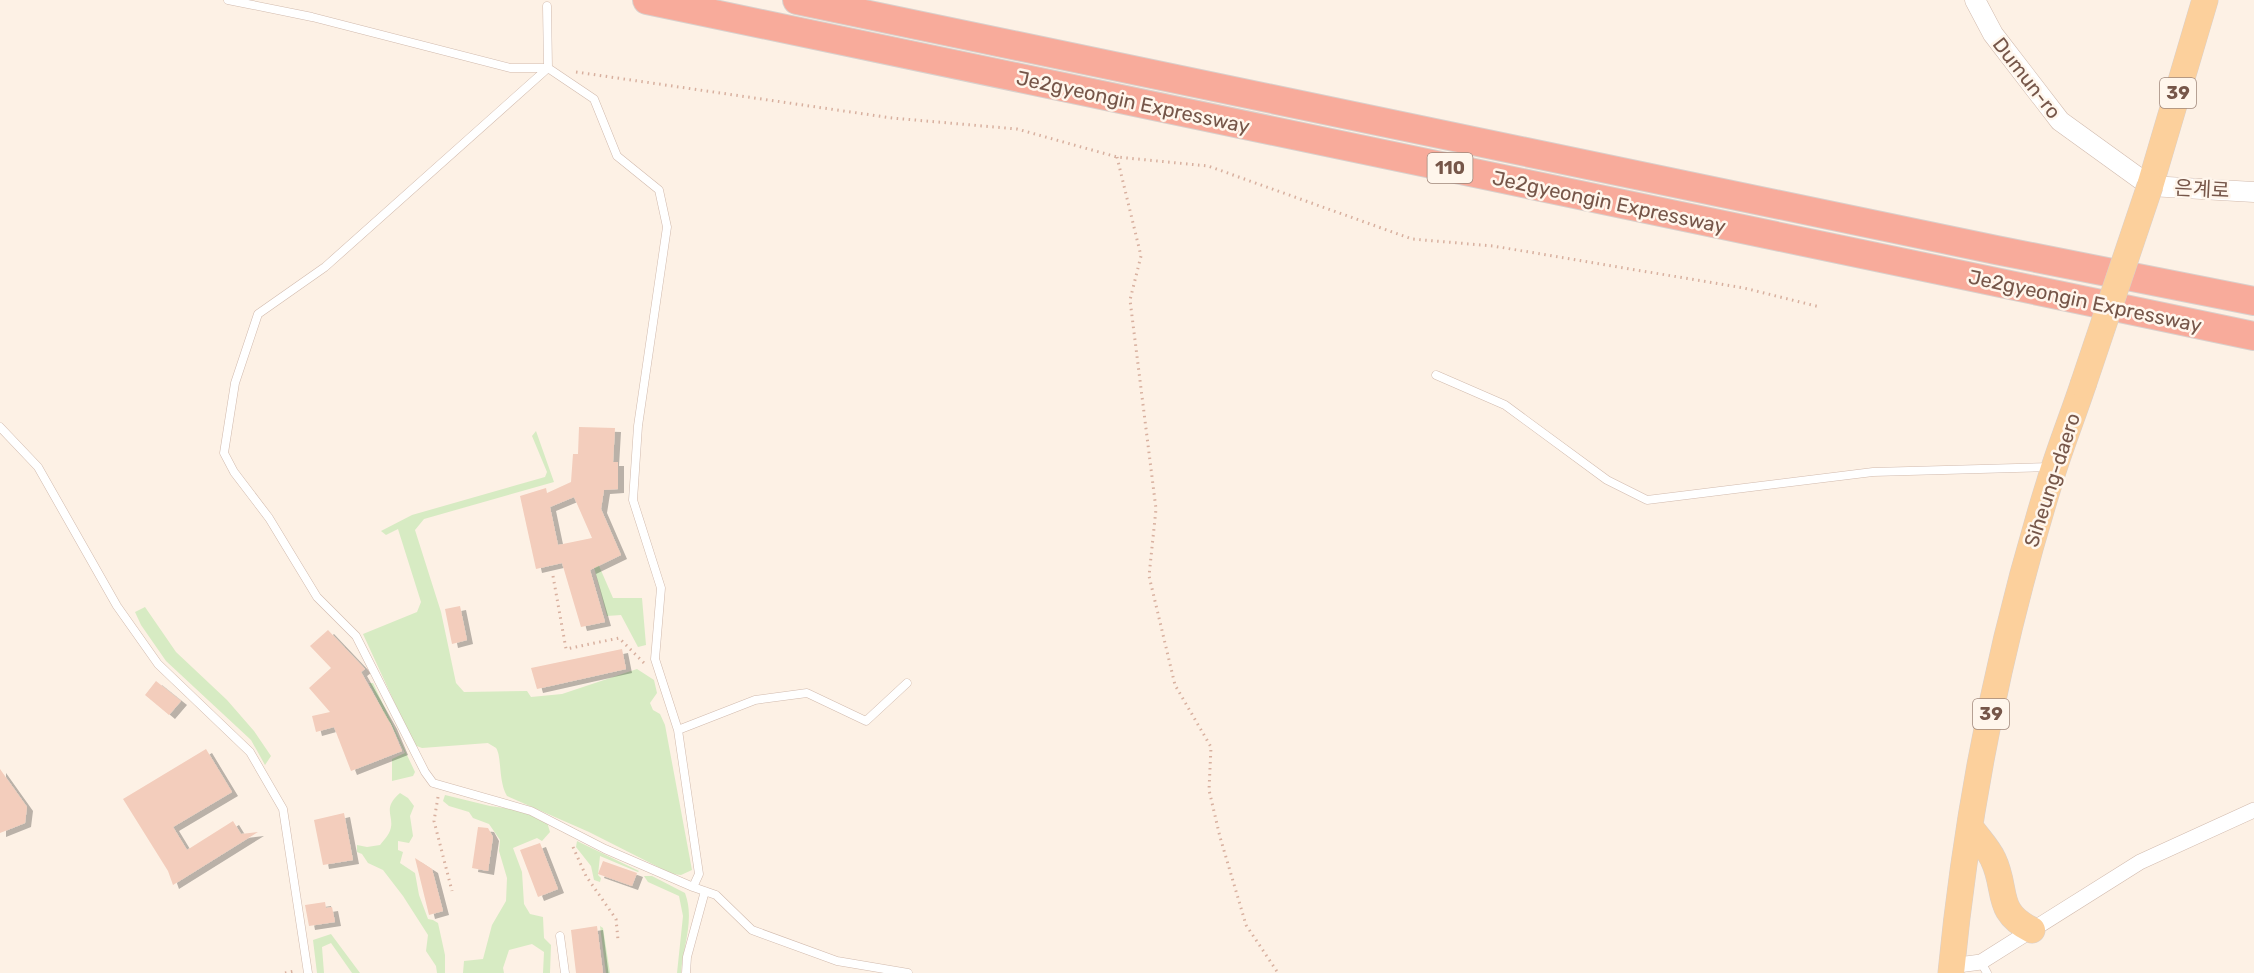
<svg xmlns="http://www.w3.org/2000/svg" width="2254" height="973" viewBox="0 0 2254 973" font-family="Rubik,'Noto Sans KR',sans-serif">
<defs>
<filter id="shadow"><feDropShadow dx="6" dy="4" stdDeviation="0" flood-color="#0004"/></filter>
</defs>
<rect width="100%" height="100%" fill="#fdf1e5"/>
<path fill="#d7ebc3" d="M536,431L554,482L424,519L415,530L441,612L456,683L464,692L527,691L531,697L562,694L637,669L654,680L657,693L650,703L653,710L660,714L665,725L692,870L681,875L672,874L589,832L507,796C498,781 502,756 496,748C495,747 489,744 488,743L422,748L414,745L363,634L417,612L421,602L398,529L386,535L381,531L412,515L545,477L547,472L532,436Z
M590,552L596,559L613,598H642L646,645L638,647L621,615L607,616Z
M145,607L176,652L227,700L254,731L271,756L265,765L251,740L166,661L141,625L135,612Z
M369,683H373L415,772L413,776L392,781V759L405,753L390,722L370,730L382,709Z
M400,793L408,798L414,806L410,816L413,836L409,843L398,841V850L403,852L400,863L415,873L419,895L428,919L433,920L438,923L445,955V973H437L436,966L426,951L428,935L403,896L383,870L368,863L362,854L357,852V845L367,847L380,845C383,841 387,837 389,833C397,817 380,810 400,793Z
M445,795L490,806L518,810L547,822L550,832L542,841L537,838L513,848L522,872L524,904L530,914L543,917L544,938L551,945L550,973H543L544,952L532,944L509,950L503,968L504,973H463L464,961L483,959L492,925L506,901L507,878L499,851L500,840L489,824L473,818L469,812L449,806L443,801Z
M577,841L639,871L638,872L600,856L598,875L601,878L600,882L594,880L591,866L576,847Z
M644,876H652L685,893C695,919 683,947 681,973H677L683,916L679,896L648,882Z
M600,926L603,928L610,973H606Z
M331,934L360,973H352L331,943L322,947L324,973H317L313,940Z"/>
<path fill="#f3cdbc" fill-rule="evenodd" filter="url(#shadow)" d="M579,427L615,428L613,462H618V489L604,490L601,509L621,555L590,570L605,622L581,627L562,563L536,569L520,496L546,488L547,493L571,482L573,454H578ZM574,497L592,538L558,545L550,507Z
M460,606L467,640L452,644L445,609Z
M328,630L365,669L361,672L391,725L402,751L351,771L334,727L316,732L312,716L330,712L309,688L331,668L310,646Z
M622,649L626,669L537,689L531,668Z
M156,681L181,701L169,715L145,695Z
M206,749L232,792L173,827L187,850L233,821L241,834L258,832L173,885L168,871L123,799Z
M0,769L27,807L25,823L0,833Z
M344,813L353,860L323,865L314,820Z
M478,827L488,828L493,837L488,871L472,868Z
M540,843L558,889L538,897L520,850Z
M415,858L432,869L443,911L429,915Z
M603,861L637,873L632,886L598,874Z
M325,902L326,908L332,907L335,922L309,926L305,905Z
M597,926L603,973H576L571,930Z"/>
<g fill="none" stroke-linecap="round" stroke-linejoin="round">
<g stroke="#d1baad" stroke-width="9">
<path id="service" d="M228,0L312,17L510,68H548L594,99L617,156L659,190L667,227L638,426L633,500L661,588L655,659L678,730L699,874L693,887L605,849L531,811L433,783L425,772L356,636L317,597L269,518L234,472L224,453L235,383L258,314L325,267L548,68L547,6
M1436,375L1505,405L1607,480L1647,500L1873,472L2050,467
M0,427L38,467L117,606L158,664L250,752L283,809L308,973
M678,730L755,700L807,693L866,721L907,683
M693,887L716,895L752,930L837,961L908,973
M560,936L565,973
M1981,962L1987,973
M686,973L687,957L705,891"/>
</g>
<g stroke="#d1baad" stroke-width="16">
<path id="minor" d="M1951,966L1981,962L2140,862L2254,810"/>
</g>
<g stroke="#d1baad" stroke-width="21">
<path id="tertiary" d="M1975,0L1993,34L2060,121L2150,186L2254,192"/>
</g>
<g stroke="#d9d0cc" stroke-width="27">
<path id="primary" d="M2150,186L2205,0
M1971,828C1978,838 1988,848 1993,859C2008,890 1994,912 2032,930
M1951,973C1967,808 2000,642 2049,484C2059,450 2072,418 2083,385"/>
</g>
<g stroke="#d9d0cc" stroke-width="30">
<path id="motorway" d="M647,0L2254,336
M797,0L1996,250L2254,301"/>
</g>
<path stroke="#d8b09f" stroke-width="3" stroke-dasharray="1.5 4.5" stroke-linecap="butt" d="M576,72L892,118L1017,129L1117,157L1208,166L1412,239L1493,246L1744,288L1820,307
M1117,157L1141,256L1130,300L1156,509L1149,576L1175,685L1211,747L1209,790L1220,837L1246,925L1278,973
M553,576L566,649L619,638L644,663
M438,797L434,821L452,891
M573,847L586,876L616,919L618,940
M285,973L295,971"/>
<use href="#service" stroke="#fff" stroke-width="8"/>
<use href="#minor" stroke="#fff" stroke-width="15"/>
<use href="#tertiary" stroke="#fff" stroke-width="20"/>
<use href="#primary" stroke="#fcd09c" stroke-width="26"/>
<use href="#motorway" stroke="#f8ab9b" stroke-width="28"/>
<g stroke="#d9d0cc" stroke-width="27" stroke-linecap="butt">
<path id="primary-bridge" d="M2083,385L2150,186"/>
</g>
<use href="#primary-bridge" stroke="#fcd09c" stroke-width="26"/>
</g>
<g text-anchor="middle" stroke-width="5" stroke-linejoin="round" paint-order="stroke">
<g fill="#fff6ec" stroke="#9f867a" stroke-width="1.5">
<rect x="2160" y="78" width="36" height="30" rx="4.5"/>
<rect x="1427.5" y="153" width="45" height="30" rx="4.5"/>
<rect x="1973" y="699" width="36" height="30" rx="4.5"/>
</g>
<g font-size="18" font-weight="bold" fill="#765649">
<text x="2178" y="99">39</text>
<text x="1450" y="174">110</text>
<text x="1991" y="720">39</text>
</g>
<g font-size="20" fill="#765649" stroke="#fff6ec">
<text transform="translate(2027 78) rotate(52)" y="7">Dumun-ro</text>
<text transform="translate(1133 102) rotate(12)" y="7">Je2gyeongin Expressway</text>
<text transform="translate(2202 189) rotate(3)" y="7">은계로</text>
<text transform="translate(1609 202) rotate(12)" y="7">Je2gyeongin Expressway</text>
<text transform="translate(2085 301) rotate(12)" y="7">Je2gyeongin Expressway</text>
<text transform="translate(2052 480) rotate(-72)" y="7">Siheung-daero</text>
</g>
</g>
</svg>
